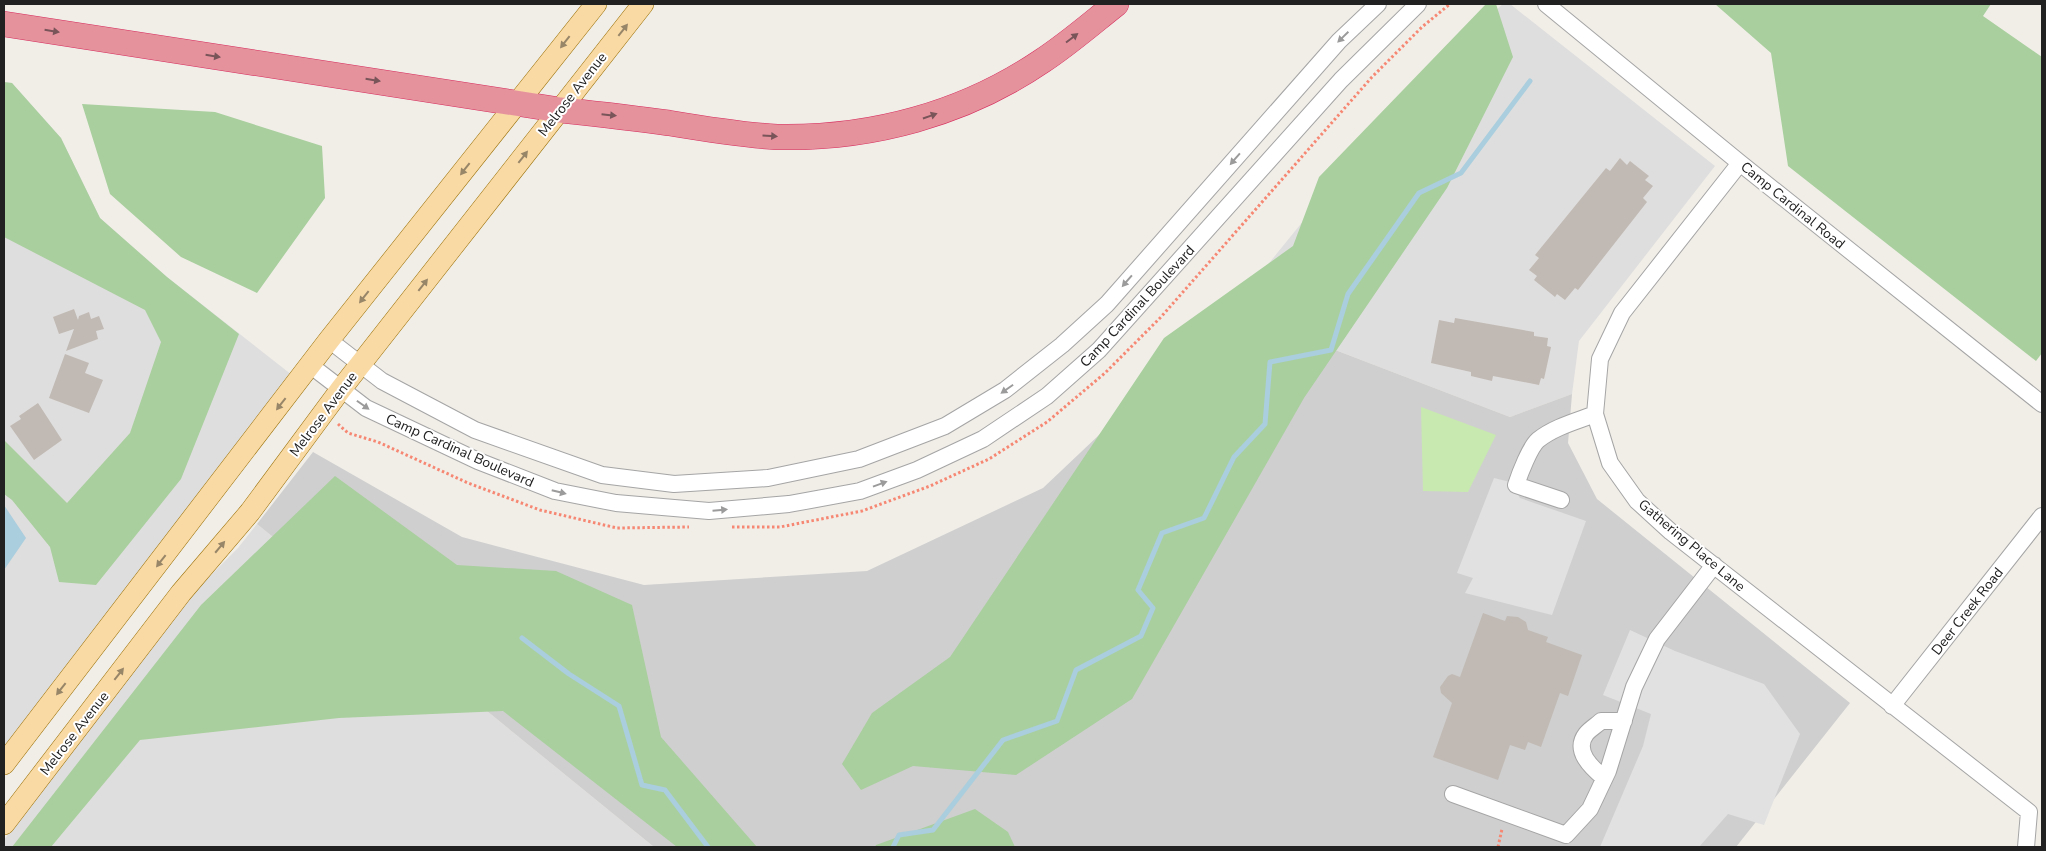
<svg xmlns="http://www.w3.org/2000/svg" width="2046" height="851" viewBox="0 0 2046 851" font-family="'Nunito Sans',sans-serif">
<rect width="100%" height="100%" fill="#f1eee8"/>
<path fill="#dfdede" d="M1503,4H1510L1715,166L1579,341L1572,394L1510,417L1231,310L1424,72Z
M4,82L12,83L61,138L100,218L167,277L292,375L4,751Z
M257,524L654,847H4V840L187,599L238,548Z"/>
<path fill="#cfcfcf" d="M1231,310L1510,417L1572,394L1568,443L1597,499L1850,703L1736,847H654L257,524L313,452L462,537L644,585L867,571L1043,488Z"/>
<path fill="#c8e9b0" d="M1421,407L1496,435L1468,492L1423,491Z"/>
<path fill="#a9cf9e" d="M1486,4H1496L1513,57L1447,188L1304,398L1132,699L1016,775L913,766L861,790L842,764L872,713L950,657L1164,338L1293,246L1319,177Z
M1715,4H1991L1983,16L2042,57V353L2036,361L1788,166L1771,53Z
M4,82L12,83L61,138L100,218L167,277L239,334L181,479L96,585L59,582L50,547L12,500L4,494V440L67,503L130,433L161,342L145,310L4,237Z
M82,104L215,112L322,146L325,198L257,293L181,257L110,194Z
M335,476L457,565L556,571L632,605L661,737L757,847H677L503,711L339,718L140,740L51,847H12L201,605Z
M975,809L1008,832L1015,847H875L876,845Z"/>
<path fill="#e1e1e1" d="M1494,478L1510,482L1520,498L1586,521L1552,615L1465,593L1473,578L1457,573Z
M1630,630L1675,651L1764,684L1800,734L1764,825L1728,814L1699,847H1600L1643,746L1651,714L1603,695Z"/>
<path fill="#aacedd" d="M4,505L26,538L4,570Z"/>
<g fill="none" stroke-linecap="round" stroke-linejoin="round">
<path stroke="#aacedd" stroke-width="5" d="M522,638L569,674L619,706L642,785L665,790L708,847
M893,847L899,835L933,830L1003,740L1057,721L1076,670L1141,636L1153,608L1138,590L1162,533L1204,518L1234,457L1265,424L1270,362L1331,350L1348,294L1419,193L1461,173L1530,81"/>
</g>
<path fill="#c1bab4" d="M1620,158L1627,165L1630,161L1649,176L1645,180L1653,186L1643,198L1647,202L1578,290L1575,288L1565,300L1557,294L1555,297L1534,280L1537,276L1529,270L1539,258L1535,255L1606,168L1610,171Z
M74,309L78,320L79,316L89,312L91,319L99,316L104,329L96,331L98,339L66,351L74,329L59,334L53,317Z
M1455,318L1534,332V336L1548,338L1547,346L1551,347L1544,379L1541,378L1539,385L1493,376L1492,381L1471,376V372L1431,363L1439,320L1454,323Z
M65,354L89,363L85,373L103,380L89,413L49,398Z
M38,403L62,440L34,460L10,426L21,419L19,416Z
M1483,613L1505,621L1507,616L1518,617L1526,622L1528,630L1548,637L1546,642L1582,655L1568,696L1560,693L1541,747L1528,742L1525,750L1510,745L1498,780L1433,757L1452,703L1441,693L1440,687L1448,676L1452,674L1460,677Z"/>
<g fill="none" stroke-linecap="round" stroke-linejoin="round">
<g stroke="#a5a5a5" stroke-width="18">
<path id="minor" d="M1546,4L1740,163L2042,404
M1740,163L1622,313L1600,359L1595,414L1610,463L1637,501L1671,532L2029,812L2026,847
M329,340L382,381L475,430L602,475L674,484L768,478L859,459L945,426L1005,390L1062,345L1107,304L1339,41L1378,4
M310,365L366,408L478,461L555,491L616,503L709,511L789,504L860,491L917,470L983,439L1047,396L1099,350L1341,80L1418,4
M1561,500L1516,485C1520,473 1530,447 1538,440C1554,427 1577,421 1595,414
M1892,706L2042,516
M1604,778C1592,768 1573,751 1586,734C1590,729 1597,725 1601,721H1624
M1453,794L1566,835L1590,809L1608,771L1634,687L1657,639L1714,565"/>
</g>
<g stroke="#997005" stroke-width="22">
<path id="major" d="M4,764L329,340L596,4
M4,824L181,593L250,512L341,389L643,4"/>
</g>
<g stroke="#d62d5d" stroke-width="26">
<path id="highway" d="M4,24L560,110C597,114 633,118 669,123C705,129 741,135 777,137C871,139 964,114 1042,61C1068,44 1092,23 1116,4"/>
</g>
<path stroke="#f68873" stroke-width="3" stroke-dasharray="2.5 2.5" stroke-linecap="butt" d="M338,424L348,433L378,442L468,483L540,510L617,528L689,527
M732,527H780L862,511L930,486L989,459L1047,422L1105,373L1161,317L1372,77L1422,27L1450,4
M1498,847L1502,829"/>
<use href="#minor" stroke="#fff" stroke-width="16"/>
<use href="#major" stroke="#f9d9a4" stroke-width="21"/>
<use href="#highway" stroke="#e5929d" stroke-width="25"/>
</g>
<defs><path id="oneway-solid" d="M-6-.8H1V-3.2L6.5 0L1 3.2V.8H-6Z" transform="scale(1.25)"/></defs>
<g fill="#988669">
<use href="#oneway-solid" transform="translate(623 30) rotate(-52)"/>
<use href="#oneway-solid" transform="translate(565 42) rotate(128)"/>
<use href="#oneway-solid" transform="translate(523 157) rotate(-52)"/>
<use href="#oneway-solid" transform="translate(465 169) rotate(128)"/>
<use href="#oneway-solid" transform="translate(423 285) rotate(-52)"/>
<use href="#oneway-solid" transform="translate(364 297) rotate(128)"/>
<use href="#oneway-solid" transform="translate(281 404) rotate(128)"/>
<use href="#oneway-solid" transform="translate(220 547) rotate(-50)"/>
<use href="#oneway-solid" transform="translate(161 561) rotate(128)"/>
<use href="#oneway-solid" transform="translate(119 674) rotate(-52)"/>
<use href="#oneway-solid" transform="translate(61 689) rotate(128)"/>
</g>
<g fill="#795459">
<use href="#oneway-solid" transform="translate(52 31) rotate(9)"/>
<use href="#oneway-solid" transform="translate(1072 38) rotate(-37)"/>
<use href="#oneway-solid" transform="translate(213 56) rotate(9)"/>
<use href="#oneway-solid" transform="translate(373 80) rotate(9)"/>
<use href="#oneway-solid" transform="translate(609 115) rotate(6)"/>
<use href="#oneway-solid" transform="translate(930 116) rotate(-19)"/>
<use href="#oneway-solid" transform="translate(770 136) rotate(4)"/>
</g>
<g fill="#9b9b9b">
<use href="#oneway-solid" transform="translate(1343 37) rotate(136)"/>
<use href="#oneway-solid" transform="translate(1235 159) rotate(131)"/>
<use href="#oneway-solid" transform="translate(1127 281) rotate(131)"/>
<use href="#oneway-solid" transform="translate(1007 389) rotate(145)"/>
<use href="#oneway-solid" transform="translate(363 405) rotate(35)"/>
<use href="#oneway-solid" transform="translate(880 484) rotate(-20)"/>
<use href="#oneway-solid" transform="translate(559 492) rotate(14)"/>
<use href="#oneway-solid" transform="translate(720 510) rotate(-5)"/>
</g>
<g text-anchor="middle" stroke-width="4" stroke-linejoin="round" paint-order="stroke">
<g font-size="14" fill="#212121" stroke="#fff">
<text transform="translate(572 94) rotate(-52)" y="5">Melrose Avenue</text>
<text transform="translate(1793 205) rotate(39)" y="5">Camp Cardinal Road</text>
<text transform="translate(1137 306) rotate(-47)" y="5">Camp Cardinal Boulevard</text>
<text transform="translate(323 414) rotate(-53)" y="5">Melrose Avenue</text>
<text transform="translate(460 450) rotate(24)" y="5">Camp Cardinal Boulevard</text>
<text transform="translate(1692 545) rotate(40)" y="5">Gathering Place Lane</text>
<text transform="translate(1967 611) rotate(-52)" y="5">Deer Creek Road</text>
<text transform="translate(74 733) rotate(-52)" y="5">Melrose Avenue</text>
</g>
</g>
<rect width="2046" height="851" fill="none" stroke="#212121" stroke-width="10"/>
</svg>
